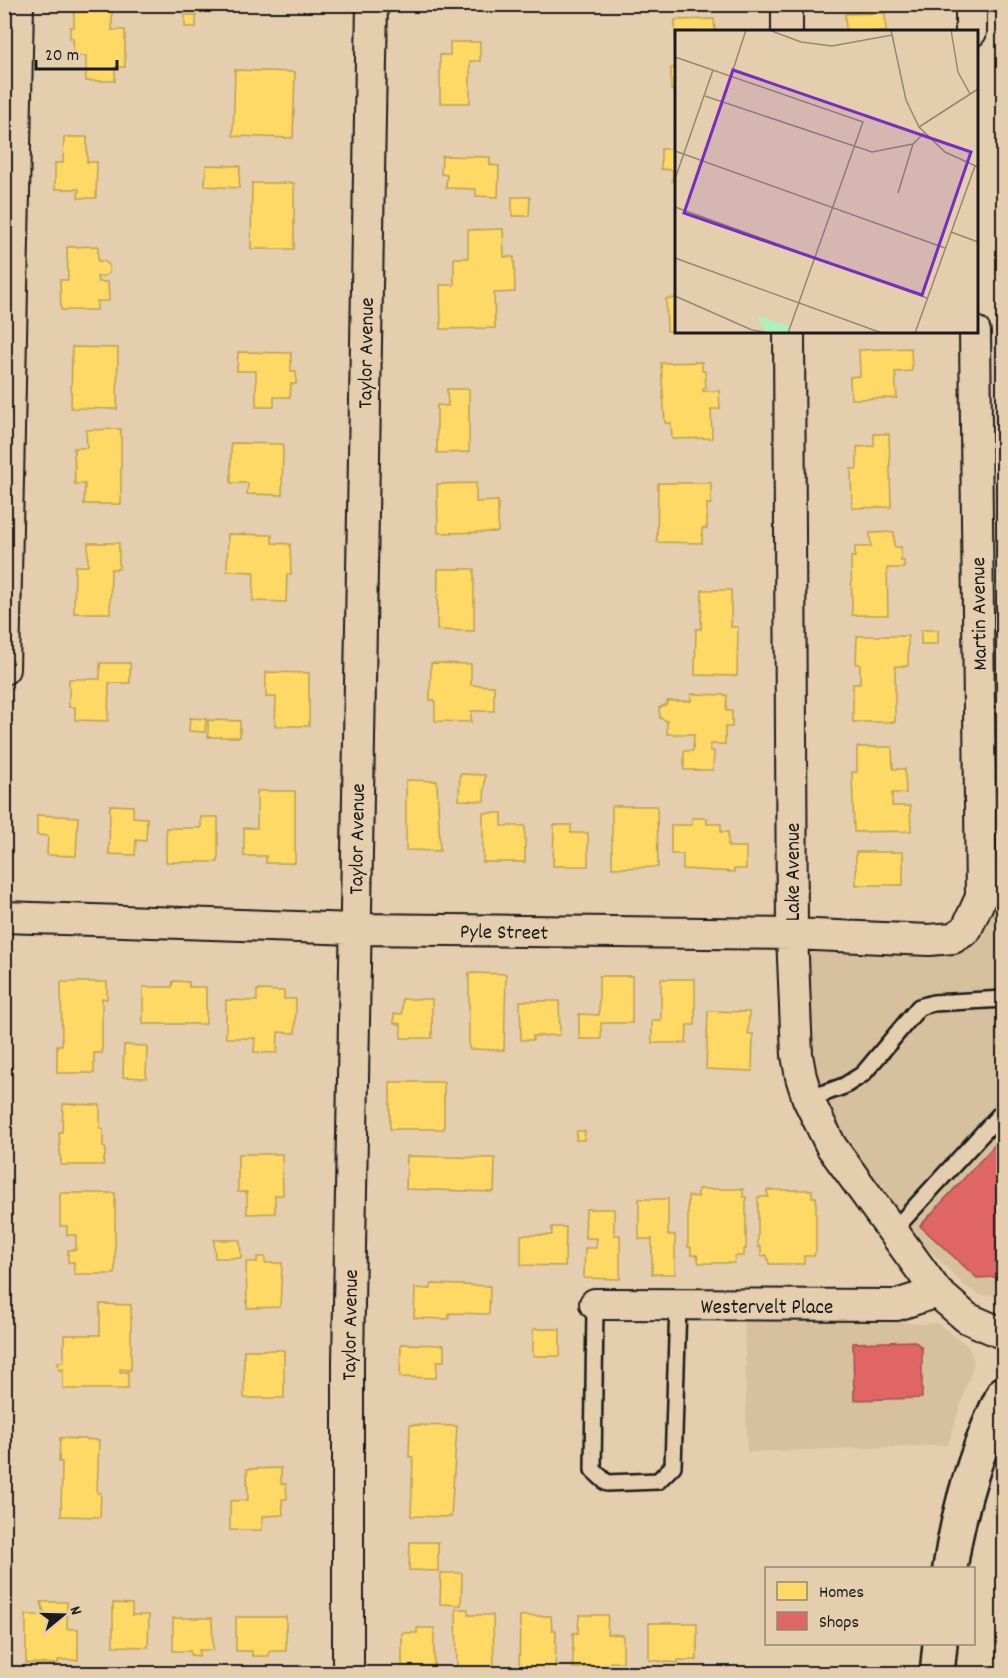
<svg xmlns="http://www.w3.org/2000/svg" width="1008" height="1678" viewBox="0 0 1008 1678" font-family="Dekko,sans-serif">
<rect width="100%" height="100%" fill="#e5ceae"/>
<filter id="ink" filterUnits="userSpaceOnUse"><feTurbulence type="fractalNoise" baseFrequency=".0167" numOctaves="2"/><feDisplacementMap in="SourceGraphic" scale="12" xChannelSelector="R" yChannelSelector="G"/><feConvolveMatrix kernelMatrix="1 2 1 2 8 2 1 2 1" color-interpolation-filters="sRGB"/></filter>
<g filter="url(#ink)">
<path fill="#d6c09d" d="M981,897H1003V1296L979,1295L964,1285L931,1252L891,1233L820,1125L792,934L953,938Z
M744,1307L922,1324L937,1323L968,1346L974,1362L948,1445L747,1452Z
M1003,1470V1515L993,1508Z"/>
<path fill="#ffd966" stroke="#bba050" stroke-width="1.5" d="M74,11H112V30H125V67H115V81H86V56H74L73,38H70V27H74Z
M885,13L886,32H846L845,14Z
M185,15H196V27H185Z
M714,19L715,32H676V90H671V68H676L675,20Z
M450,42H480V61H470V103H440V55H450Z
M235,70L295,72L293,138L233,136Z
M676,107V181H672L673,170L661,169V149H675Z
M64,137H87V162H97L96,198H78L79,189H55V163H63Z
M442,156L490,157V165L499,166L498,197L476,196V189L446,188L447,175L441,174Z
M206,165L240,166L239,188L205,186Z
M252,183H294V249H251Z
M512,197H530L529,216H512Z
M503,229L504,257H514L515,292L494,293L495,328L441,329L440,285H454V258H468V230Z
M98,246V261H104L109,265V273L105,276L97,277L98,282H108L109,301H97V310H61L60,280H68L67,247Z
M676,298V331H667L666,299Z
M72,347L118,348L117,409L71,408Z
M911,348L912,371L895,372L897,398L851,399L850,377L860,376L859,350Z
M238,352L291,353V371H296V384H291L290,397H274V407H256V371H237Z
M702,362V371H705L706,388H703V391H719L720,409H711L712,438L672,439L671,423H665L661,363Z
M447,389H469V452L437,453V405L448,406Z
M121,429V504H84L85,484H75L74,448H87L86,430Z
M874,434H889L891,507L852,508L851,469H857V447L874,446Z
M231,443L283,444L282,495L247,494L248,483H231Z
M476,483V502L498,501V532L438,533L437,484Z
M658,483H711V504H707V528H702V543L657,542Z
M894,532V547H901V561H904V568H887L888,615H852L851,557H855V547H871L870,533Z
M228,534L272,535V543L290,544L291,574H287L286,602L253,601L254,572L227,571Z
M88,543H119V569H111L110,613H74L75,566H88Z
M438,569H474V631L437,630Z
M702,590H731V627H738L737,676L695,675L696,629H701Z
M921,630H938V644H921Z
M857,636H908V666H895V722H853V684H860V664H856Z
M100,663H130V683H109L108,721L75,720V707H69V679H100Z
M431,663L471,664V685L494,686V711H471V722L435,721V700H430Z
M266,672L309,673V726H275L276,697H266Z
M691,694L727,695L726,711H732V727H725V744H710V751H714L713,770H684V751H693L694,734H667V721L660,718L659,708L667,704V701H691Z
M190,718L206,719L205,732L189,731Z
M208,720L240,721V737H208Z
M857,747H892L893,769H905L906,793H892V806H910L911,831L854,832L852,772H857Z
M460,774L485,775L484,801L459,800Z
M406,780L437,781L440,851L406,850Z
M257,791H295V863H266V856H244V828H257Z
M110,805L133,806V817L147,818L146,841L136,840L135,855L109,854Z
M612,806H657L658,867L612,868Z
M483,813H502V826H525V862H483Z
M37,815L78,817L76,856L47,855L48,836L37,835Z
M201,817H218V862H166V828H201Z
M692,818H707V824H721V832H728V847H746V869H734V872L683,869V854H671V825H692Z
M554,825H571V833H588V866H553Z
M856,852H903V885H856Z
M469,973L506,974L504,1050L469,1049Z
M599,976H632V1023H601V1039H579V1014L599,1015Z
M661,979H695V1025H687L686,1043H652V1020H661Z
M173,981L189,982V987H206V1024H143V987H172Z
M61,982H107V999L102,998V1053H94V1073H57V1045H62Z
M257,990L284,991V999H296L295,1033L278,1032L277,1053L254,1052L255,1038H226V1000L257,1001Z
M402,999H432V1038H401V1024L394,1023V1014H402Z
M520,1001H559L560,1035L533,1036V1040H521Z
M708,1011L749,1012L748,1034H753L752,1071L706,1069Z
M124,1045L147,1046L146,1078L123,1077Z
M390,1082H444V1129H390Z
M63,1104L100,1105V1129H103V1147L106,1149L103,1165H61L59,1132H62Z
M577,1131H585L584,1140H576Z
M238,1154H282L283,1195H275V1213L247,1214V1192H238Z
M407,1156L495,1158L494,1192L406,1189Z
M698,1189H743V1197H746V1249H744V1256H735L734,1263H699L697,1255H691V1247H688V1196L698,1197Z
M767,1190H812V1197H816V1250L814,1256H804V1264H769L767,1255L761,1256V1247H758V1197H768Z
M60,1193H115V1274H74V1262H68V1250H76V1235H67V1226H60Z
M639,1199H668V1235H675V1274H652V1239H639Z
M586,1209H614V1235H620V1279L584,1278L585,1248H596L597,1238H585Z
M552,1227H566L565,1266L521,1265V1235H552Z
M214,1240H240L241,1258H215Z
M257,1257H265V1263H282L280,1307L247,1308L246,1262H257Z
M431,1284L490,1286L489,1314L449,1313V1319L414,1318L415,1288L431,1289Z
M100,1304L131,1305V1370L120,1369V1372H128V1389H63V1369L59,1370L58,1362H64V1335H100Z
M533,1329H560V1356H533Z
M401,1344L444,1345V1361H437L436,1378L400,1377Z
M244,1350H284V1398H244Z
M410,1425L457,1426L451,1517L411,1516L413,1457H409Z
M60,1438L99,1440L97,1493H101L100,1517L61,1516L62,1462H59Z
M281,1468V1484H286L287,1499H282L283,1515L262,1516V1530H230V1501L248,1500L247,1469Z
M410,1542H438V1571L409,1570Z
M441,1573H462L461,1605L440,1604Z
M41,1602H67V1629H78V1660H58V1664L26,1663V1615H45Z
M113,1603L132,1604V1615H149L148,1647L113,1646Z
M456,1609H468V1615H493L494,1674H457Z
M579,1615H608L607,1634L623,1635V1662H610V1674H585V1668H573V1633H578Z
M520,1616H551L552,1630H556L555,1674H519Z
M236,1617H286V1651H269V1656H252V1651H236Z
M173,1618H212L213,1650H199V1656L191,1655L190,1651H173Z
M649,1623H697V1660H678V1663L649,1660Z
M417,1628H434V1666H402V1633H417Z"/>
<path fill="#e06666" stroke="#a55050" stroke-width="1.5" d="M1004,1135V1268L995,1277L977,1278L920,1226Z
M915,1341L922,1348V1398L854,1400L853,1343Z"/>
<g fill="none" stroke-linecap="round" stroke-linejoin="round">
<g stroke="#1c1c1c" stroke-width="20">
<path id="lane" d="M808,1099L844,1086L863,1074L919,1007L933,1003L1004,999
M891,1233L1004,1110
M595,1304L593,1470L607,1483L658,1481L673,1466L678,1305"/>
</g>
<g stroke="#1c1c1c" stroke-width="34">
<path id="street" d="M787,4V32
M971,4V32
M789,332L792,934L797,1055L801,1077L808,1099L831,1146L937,1292L967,1318L1004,1334
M4,669L18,4
M4,917L355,929L792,934L929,940L953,938L966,930L981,897L975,332
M595,1304L897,1305L937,1292
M348,1674V1361L372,4"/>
</g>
<g stroke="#1c1c1c" stroke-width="38">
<path id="primary" d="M950,1568C959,1507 976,1450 1004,1393
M937,1674L940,1644"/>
</g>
<use href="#lane" stroke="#e5ceae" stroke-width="15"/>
<use href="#street" stroke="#e5ceae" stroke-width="30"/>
<use href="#primary" stroke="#e5ceae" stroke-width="33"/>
</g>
</g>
<g text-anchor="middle" stroke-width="6" stroke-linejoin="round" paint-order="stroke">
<g font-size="21" fill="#1c1c1c" stroke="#e5ceae">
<text transform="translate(365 353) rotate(-89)" y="7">Taylor Avenue</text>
<text transform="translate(978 614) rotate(-91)" y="7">Martin Avenue</text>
<text transform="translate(356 839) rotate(-89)" y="7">Taylor Avenue</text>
<text transform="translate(792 872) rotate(-90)" y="7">Lake Avenue</text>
<text transform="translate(504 931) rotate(1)" y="7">Pyle Street</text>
<text x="767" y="1313">Westervelt Place</text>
<text transform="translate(349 1325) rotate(-89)" y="7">Taylor Avenue</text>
</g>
</g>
<g transform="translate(675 30)">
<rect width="303" height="303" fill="#e5ceae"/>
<path d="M82,285L115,297L113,303H91Z" fill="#aef0b9"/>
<path fill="none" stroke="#958774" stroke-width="1.5" d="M94,0L126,12L157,16L217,5M216,0L231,70L244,97L270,122L303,137M276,0L283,42L295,64M0,27L188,92L113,303M56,46L71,0M30,66L197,122L238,114L249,103M244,97L303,59M0,121L270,218M0,149L38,40M223,163L238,114M0,177L252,268M276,202L303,212M0,228L207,303M0,266L77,300L95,303M240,303L300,136"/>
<path fill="#7b2cbf" fill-opacity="0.15" stroke="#7b2cbf" stroke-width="3" d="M58,40L296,122L247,265L9,183Z"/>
<rect width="303" height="303" fill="none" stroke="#1c1c1c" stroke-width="3"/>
</g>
<rect width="1008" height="1678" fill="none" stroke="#e5ceae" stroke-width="24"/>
<rect x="12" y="12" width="984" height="1654" fill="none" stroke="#1c1c1c" stroke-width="2" filter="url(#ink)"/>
<rect x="765" y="1567" width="210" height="78" fill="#e5ceae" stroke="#958774" stroke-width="1.5"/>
<rect x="777" y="1582" width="30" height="18" fill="#ffd966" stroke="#958774" stroke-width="1.5"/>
<text x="819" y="1597" font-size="18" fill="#1c1c1c">Homes</text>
<rect x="777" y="1612" width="30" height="18" fill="#e06666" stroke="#958774" stroke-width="1.5"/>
<text x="819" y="1627" font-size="18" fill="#1c1c1c">Shops</text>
<g transform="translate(63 1615) rotate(71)" stroke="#e5ceae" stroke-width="4.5" paint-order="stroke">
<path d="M0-4.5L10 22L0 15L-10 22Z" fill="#1c1c1c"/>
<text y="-9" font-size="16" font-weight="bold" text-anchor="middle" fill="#1c1c1c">N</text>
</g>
<path d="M36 60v9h81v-9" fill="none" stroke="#1c1c1c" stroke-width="3"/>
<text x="45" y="60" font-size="18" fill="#1c1c1c" stroke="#e5ceae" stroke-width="4.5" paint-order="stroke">20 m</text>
</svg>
